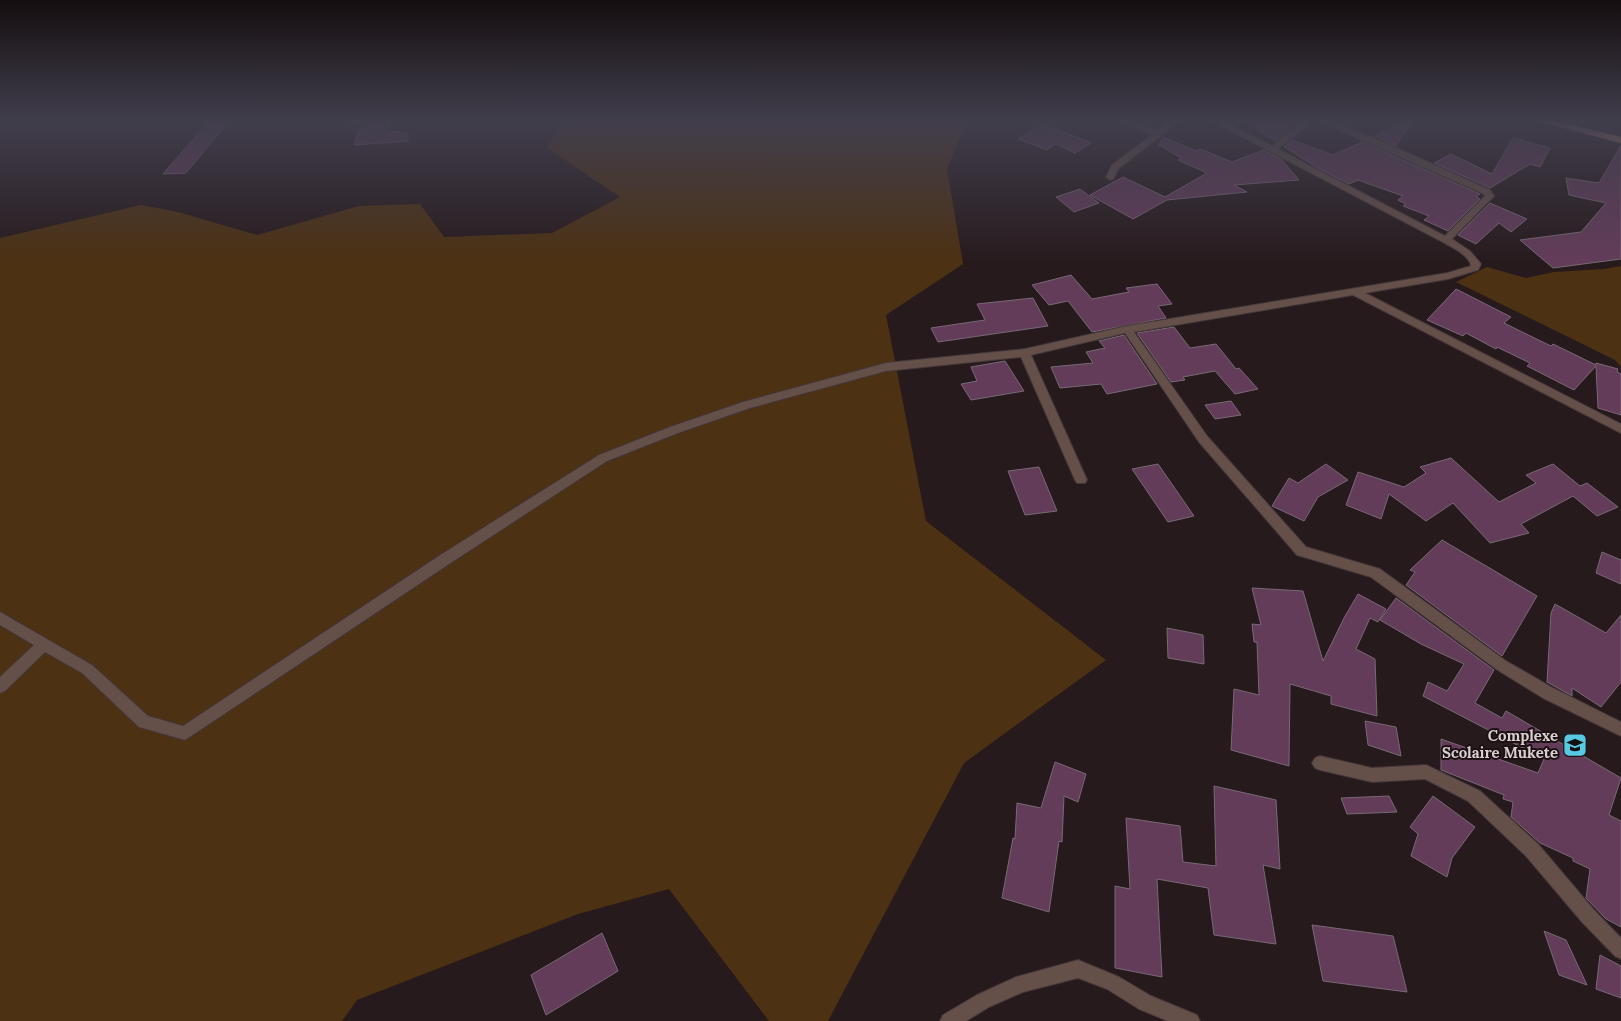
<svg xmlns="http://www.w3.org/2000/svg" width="1621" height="1021" viewBox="0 0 1621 1021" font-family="Lora,serif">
<rect width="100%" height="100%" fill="#271a1d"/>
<path fill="#4c3112" d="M656,120H968L947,169L963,264L886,315L926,521L1106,660L964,763L828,1021H769L669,889L578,914L357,1000L342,1021H0V238L141,205L178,212L257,235L359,206L420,204L444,237L552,233L620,197L547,148L563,123Z
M1621,266V367L1615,360L1456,282L1487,267L1526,278L1554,272L1604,269Z"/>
<path fill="#633c5a" stroke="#776a74" d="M210,120H230L186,173L163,174Z
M361,120H391L388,131L408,133V141L354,145L359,128L364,129Z
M1242,120H1300L1275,141Z
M1408,120H1413L1396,146L1374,136Z
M1043,123L1066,133L1091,143L1075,153L1055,144L1047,150L1018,139Z
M1163,137L1196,151L1200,149L1232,162L1263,150L1281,159L1299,180L1234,185L1247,192L1167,200L1133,219L1090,195L1123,177L1165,197L1207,173L1178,160L1181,158L1159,145Z
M1513,138L1550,148L1540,167L1530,164L1490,188L1434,163L1451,154L1492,174Z
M1292,140L1333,155L1362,142L1480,194L1476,197L1480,199L1448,231L1424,220L1429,216L1403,206L1406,204L1398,200L1403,196L1358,180L1349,184L1318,168L1284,147Z
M1621,145V259L1553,268L1520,240L1581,232L1606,203L1569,195L1566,178L1599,183Z
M1080,189L1099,203L1074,212L1056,197Z
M1490,203L1527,219L1511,232L1499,223L1476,244L1458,235Z
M1071,275L1092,299L1129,292L1126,288L1157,284L1172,304L1158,306L1166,318L1092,332L1068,301L1049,305L1032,285Z
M1456,289L1511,317L1504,323L1516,329L1551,346L1553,344L1596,365V363L1618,369L1617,372L1621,374V415L1598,408L1596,366L1574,390L1527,366L1530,363L1497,347L1496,349L1466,333L1463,336L1427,320Z
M1033,298L1048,326L938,342L931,328L985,320L977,304Z
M1174,327L1190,348L1216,344L1236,369L1239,368L1258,389L1235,394L1215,371L1183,377L1185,380L1171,382L1137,333Z
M1124,335L1157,384L1107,394L1101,384L1060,388L1051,367L1093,363L1086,352L1105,348L1099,341Z
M1005,361L1024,391L971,400L961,384L977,381L971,367Z
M1231,401L1241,415L1215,419L1205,405Z
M1451,458L1499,502L1536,483L1526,475L1553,464L1580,486L1587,483L1618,507L1597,516L1573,496L1521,524L1529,533L1490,543L1453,503L1426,521L1389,494L1381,519L1346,505L1358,472L1404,487L1426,473L1420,467Z
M1158,464L1194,516L1168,522L1132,469Z
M1326,464L1348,480L1318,497L1304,521L1272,506L1289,478L1298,483Z
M1039,467L1057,511L1025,515L1008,471Z
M1442,540L1537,596L1502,656L1406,585L1415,572L1410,570Z
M1602,552L1621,560V584L1596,573Z
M1252,588L1303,591L1323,661L1344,618L1358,594L1386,609L1378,622L1370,618L1356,649L1375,659L1377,716L1331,704V696L1290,684L1289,766L1231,750L1234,689L1259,695L1257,642H1254L1252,624L1261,625Z
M1396,598L1494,670L1475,703L1502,718L1506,711L1621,778L1609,815L1621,821V927L1606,919L1586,898L1590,869L1573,861V858L1540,843L1511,817L1513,802L1503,799L1504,795L1441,770V739L1538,773L1544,759L1423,696L1428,682L1447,691L1464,664L1421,644L1380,620Z
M1555,604L1606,633L1621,615V682L1601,707L1572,688V696L1547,682L1551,613Z
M1167,628L1203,635L1204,664L1168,658Z
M1365,721L1396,727L1401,756L1368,745Z
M1055,762L1086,774L1078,802L1064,796L1062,842L1059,841L1049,912L1002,898L1013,838L1015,839L1017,803L1041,808Z
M1214,786L1276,800L1280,869L1263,865L1276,944L1214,935L1208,888L1157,879L1162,977L1115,968V886L1130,889L1126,818L1180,826L1183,862L1216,866Z
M1389,796L1397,812L1347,814L1341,798Z
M1433,796L1475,827L1452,858L1447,877L1411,856L1418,834L1410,827Z
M1312,925L1393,936L1407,992L1323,981Z
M1544,931L1566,940L1587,985L1559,975Z
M602,933L618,971L546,1015L531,975Z
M1600,955L1621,966V998L1596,989Z"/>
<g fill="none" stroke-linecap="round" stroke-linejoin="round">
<g stroke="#43373a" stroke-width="2">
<path id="street" d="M350,120H359L353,124H350Z
M1117,120H1129L1157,131L1171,120H1181L1119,168L1113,179L1110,180L1106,177L1112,165L1152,135Z
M1210,120H1221L1272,146L1304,120H1314L1278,149L1445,236L1485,196L1484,194L1316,120H1328L1388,144L1490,190L1494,196L1452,239L1470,251L1481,264L1478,270L1448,279L1365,293L1621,424V433L1353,295L1134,332L1207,436L1306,547L1380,569L1506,661L1553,688L1621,722V736L1543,698L1496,669L1371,577L1297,555L1199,442L1125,333L1031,355L1087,480L1085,483H1077L1075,480L1021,357L886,371L750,408L678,433L607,461L452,562L185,740L139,727L82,673L45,652L5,691L0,693V677L34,645L0,625V612L92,665L148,716L183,726L442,554L599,455L670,427L743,402L886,363L1025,349L1127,326L1447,273L1471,266C1469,254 1449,246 1439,240Z
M1617,120H1621V123H1618Z
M1320,756L1372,768L1426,765L1480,791L1538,844L1594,910L1621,938V959L1615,956L1582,922L1526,856L1468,801L1425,779L1372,782L1320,770L1315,768L1312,763L1315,758Z
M1078,960L1119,977L1151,996L1197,1015L1200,1021H1168L1139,1009L1107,989L1078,978L1023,992L989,1007L966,1021H940L943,1015L977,995L1016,977Z"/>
</g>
<g stroke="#43373a" stroke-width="1">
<path id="highway" d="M1534,120H1553L1621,137V143Z"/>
</g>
<use href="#street" fill="#654f49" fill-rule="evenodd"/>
<use href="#highway" fill="#c89182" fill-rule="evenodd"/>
</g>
<linearGradient id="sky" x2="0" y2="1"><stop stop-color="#150e10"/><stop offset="0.46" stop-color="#413e4c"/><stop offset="1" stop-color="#413e4c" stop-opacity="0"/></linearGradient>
<rect width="1621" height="263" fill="url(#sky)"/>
<defs>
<g id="school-square" transform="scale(1.25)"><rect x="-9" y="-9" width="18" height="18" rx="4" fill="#57c9e2" stroke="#1d1114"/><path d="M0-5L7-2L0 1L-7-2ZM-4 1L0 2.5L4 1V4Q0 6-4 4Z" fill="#111"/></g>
</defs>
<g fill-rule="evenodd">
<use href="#school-square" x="1575" y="745"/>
</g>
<g text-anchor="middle" stroke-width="4" stroke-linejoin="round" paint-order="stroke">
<g font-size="15" font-weight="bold" fill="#d9cfd1" stroke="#1d1114" text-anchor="end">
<text x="1558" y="741">Complexe<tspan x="1558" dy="17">Scolaire Mukete</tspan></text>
</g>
</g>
</svg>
